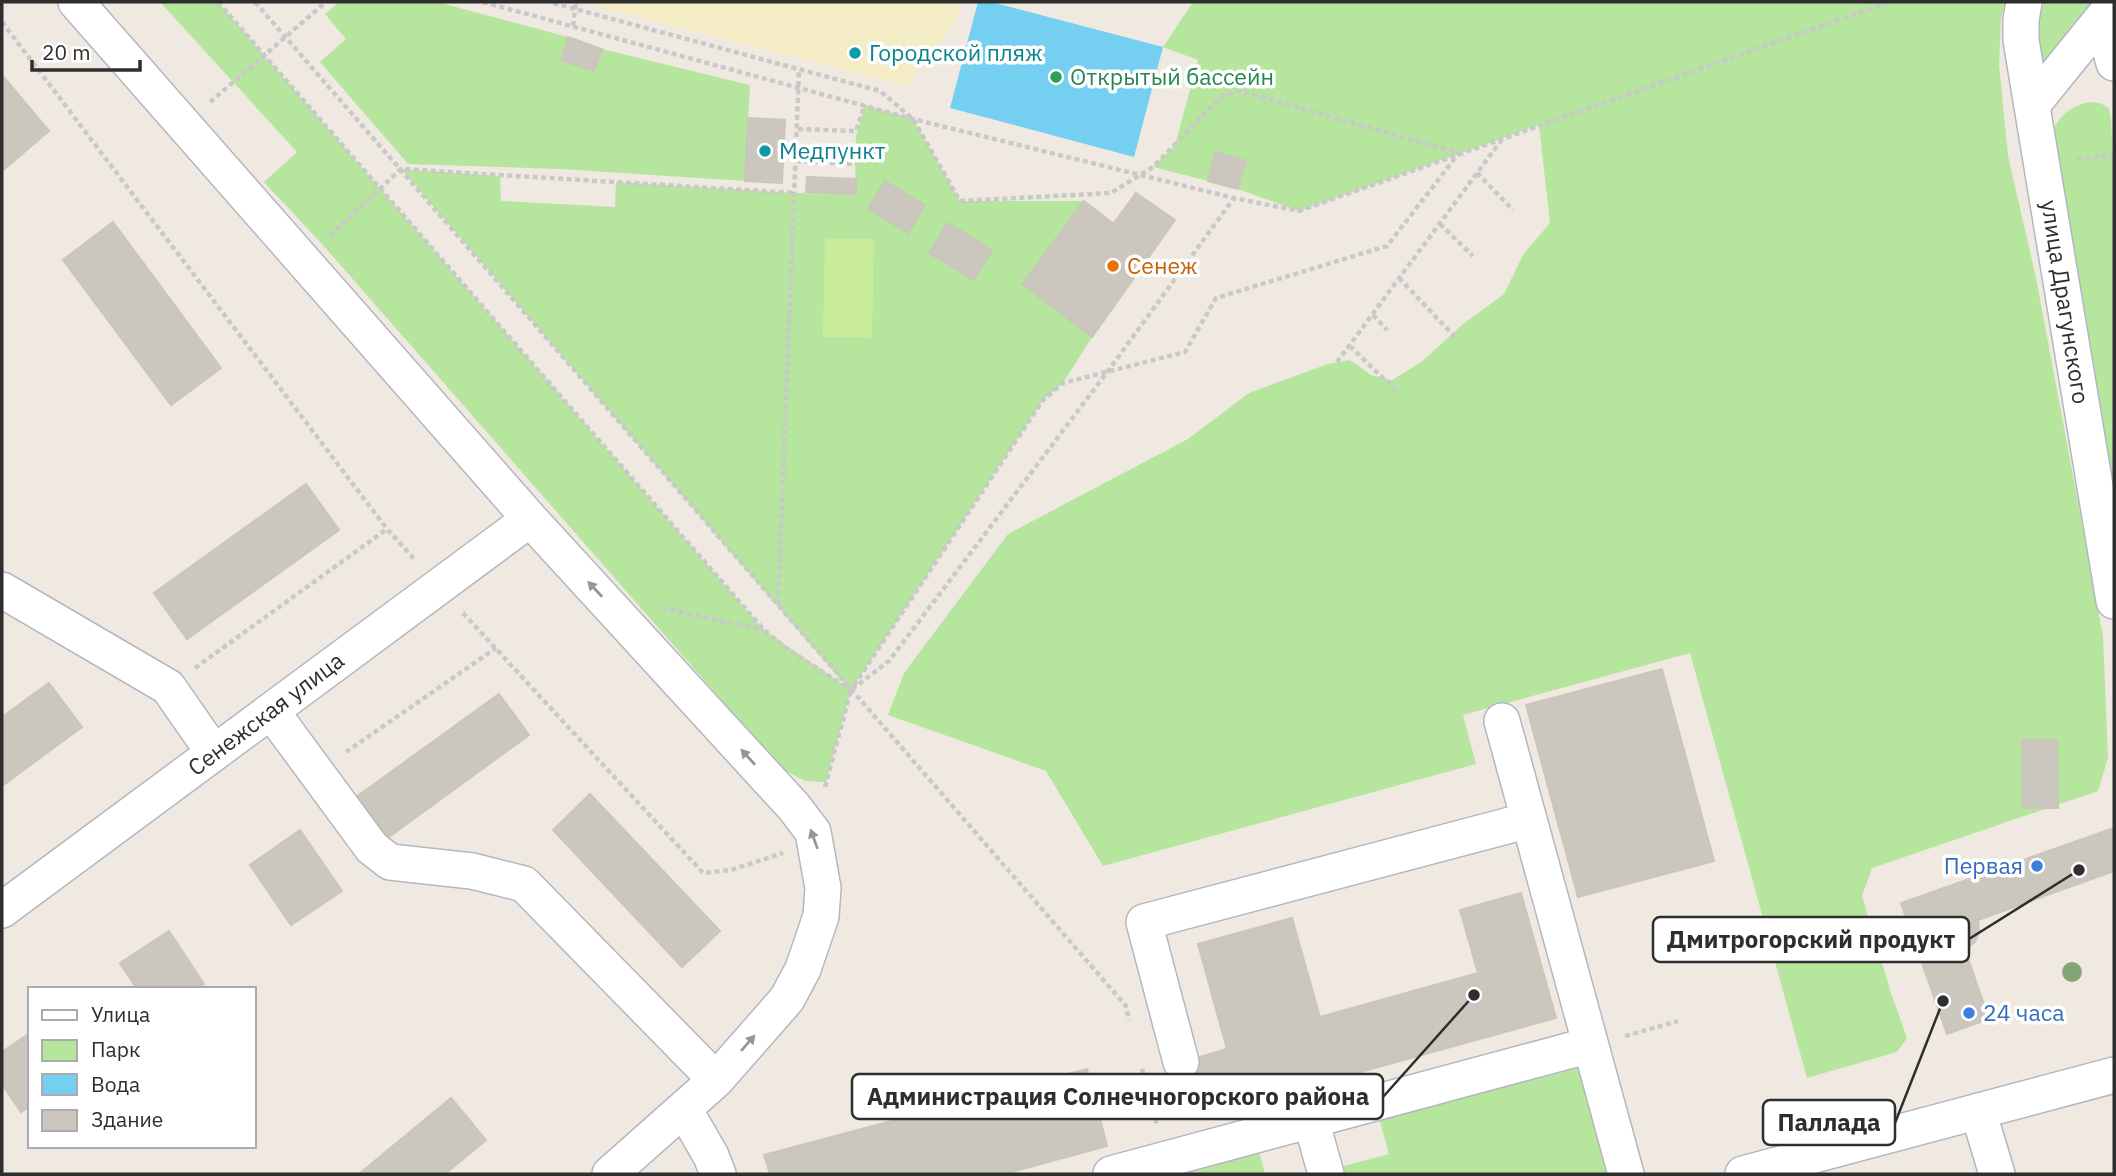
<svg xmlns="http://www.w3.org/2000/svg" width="2116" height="1176" viewBox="0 0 2116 1176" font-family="'IBM Plex Sans',sans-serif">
<rect width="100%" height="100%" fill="#efe9e1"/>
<path fill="#b6e59e" d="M160,2H218L764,630L848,688L401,169L500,176L501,201L615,207L616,182L795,193L855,194L856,136L865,105L913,119L960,201H1084L1023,284L1092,337L1063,383L1043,400L851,690L826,782L805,781L782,769L322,244L264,182L297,152Z
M339,2H437L568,37L561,60L594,71L602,49L750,85L745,181L560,169L408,164L320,62L346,39L325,14Z
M1193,2H2006L2001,18L1999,65L2008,156L2036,278L2103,636L2108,758L2098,791L1872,868L1862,896L1891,993L1907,1038L1897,1052L1807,1078L1690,653L1463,715L1476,764L1103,866L1046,771L888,715L904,673L1008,534L1188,439L1249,393L1328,364L1350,360L1371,375L1392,380L1420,363L1463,324L1504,294L1523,255L1550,223L1539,125L1299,211L1238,189L1245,160L1216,152L1208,181L1153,167L1175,145L1198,60L1163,47Z
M2034,2H2105L2040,82Z
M2089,102L2100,103L2109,108L2111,119L2114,183V489L2051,142C2053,120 2068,107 2089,102Z
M1590,1045L1617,1174H1314L1389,1154L1375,1103Z
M1255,1136L1265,1174H1111Z"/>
<path fill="#f3ecc5" d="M582,2H961L957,20L906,86Z"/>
<path fill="#c9ec9a" d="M825,238L874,239L872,338L823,337Z"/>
<path fill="#75cff0" d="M978,2H991L1163,47L1134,157L950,108Z"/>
<path fill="#cbc7bf" stroke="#cbc5ba" stroke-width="2" d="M568,37L602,49L594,71L561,60Z
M2,75L49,131L2,171Z
M748,118L785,120L782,183L745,181Z
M1216,152L1246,161L1238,189L1208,181Z
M807,177L856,179V194L806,192Z
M885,181L925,205L908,233L868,209Z
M1136,193L1175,220L1092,337L1053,307Z
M1084,201L1115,225L1053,307L1022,284Z
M113,222L221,368L171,405L63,260Z
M948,223L992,250L974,280L929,253Z
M306,484L339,530L187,639L154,593Z
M1662,669L1714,861L1578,897L1526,705Z
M49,683L82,727L2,786V717Z
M499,694L529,735L379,844L348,803Z
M2022,740H2057L2058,808H2023Z
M590,794L720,931L682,967L553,830Z
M2114,828V871L1978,920L1979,932L1975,942L1965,950L1989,1019L1947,1034L1901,903Z
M300,830L342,891L291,925L250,865Z
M1521,893L1556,1018L1208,1114L1193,1059L1227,1049L1198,944L1292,918L1320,1017L1478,973L1460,910Z
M169,931L204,984L197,989H137L120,963Z
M30,1033V1106L21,1112L2,1084V1052Z
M1087,1069L1107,1146L1004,1174H770L764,1155Z
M451,1098L486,1140L445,1174H359Z"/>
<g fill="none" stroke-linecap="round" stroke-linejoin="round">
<g stroke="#b4b7c1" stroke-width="38">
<path id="minor" d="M76,2L530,519L794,807L813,832L823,888L821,916L803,969L787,999L716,1080L610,1174
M2024,2L2021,20V40L2114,601
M2102,19L2114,63
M2032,105L2114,4
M2,590L168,687L214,753
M271,711L372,848L390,862L472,871L524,884L716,1080
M1502,721L1626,1174
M2,910L530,519
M1181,1062L1144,922L1529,820
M684,1109L711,1156L718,1174
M1978,1111L1997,1174
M1311,1120L1326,1174
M1111,1174L1590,1045
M1743,1174L2114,1075"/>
</g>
<path stroke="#c9c9c9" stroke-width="4.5" stroke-dasharray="5 3.5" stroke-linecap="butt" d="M218,2L764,630L787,649L851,690L1043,400L1063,383L1185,352L1216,298L1387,246L1459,153L1239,91L1222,96L1153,167L1111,193L960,201L913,119L880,91L549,2
M255,2L1126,1006L1129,1020
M483,2L913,119L1234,198L1299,211L1889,2
M2,22L387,529L415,560
M573,26L576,2
M210,102L326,2
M798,129L856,131L865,105
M2077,160L2114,154
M796,161L856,164
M1477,173L1513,210
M1440,224L1473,256
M330,236L401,169L795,193
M1399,278L1455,337
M1373,315L1387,330
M1350,346L1396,391
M1337,362L1503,138
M778,604L799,69
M662,608L763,630
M463,613L703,873L731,870L783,853
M195,668L387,529
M346,752L496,648
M825,787L851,690L889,661L1108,371L1234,198
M1625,1036L1678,1021
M1142,1069L1157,1125"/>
<use href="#minor" stroke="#fff" stroke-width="35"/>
</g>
<circle fill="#84a574" cx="2072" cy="972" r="10"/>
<defs><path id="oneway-solid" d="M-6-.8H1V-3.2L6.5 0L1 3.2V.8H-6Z" transform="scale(1.75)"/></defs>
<g fill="#969696">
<use href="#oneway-solid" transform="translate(595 589) rotate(-133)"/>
<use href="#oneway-solid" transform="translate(748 757) rotate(-132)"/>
<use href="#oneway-solid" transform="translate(814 839) rotate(-110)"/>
<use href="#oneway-solid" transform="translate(748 1043) rotate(-49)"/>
</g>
<g fill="#0f9aa8" stroke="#fff" stroke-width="2.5">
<circle cx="855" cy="53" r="7"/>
<circle cx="765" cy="151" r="7"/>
</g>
<circle fill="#2e9e5b" stroke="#fff" stroke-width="2.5" cx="1056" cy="77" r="7"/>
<circle fill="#e8710a" stroke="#fff" stroke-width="2.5" cx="1113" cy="266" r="7"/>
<g fill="#3f7fe0" stroke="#fff" stroke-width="2.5">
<circle cx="2037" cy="866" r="7"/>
<circle cx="1969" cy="1013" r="7"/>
</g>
<g text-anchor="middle" stroke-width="7" stroke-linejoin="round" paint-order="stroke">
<g font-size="23" fill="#0d838f" stroke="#fff" text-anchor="start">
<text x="869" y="61">Городской пляж</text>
<text x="779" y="159">Медпункт</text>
</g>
<g font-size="23" fill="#27864d" stroke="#fff" text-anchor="start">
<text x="1070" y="85">Открытый бассейн</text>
</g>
<g font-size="23" fill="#c56008" stroke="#fff" text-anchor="start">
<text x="1127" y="274">Сенеж</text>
</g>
<g font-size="23" fill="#2e2e2e" stroke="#fff">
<text transform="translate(2065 302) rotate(81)" y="8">улица Драгунского</text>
<text transform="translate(266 714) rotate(-37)" y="8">Сенежская улица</text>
</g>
<g font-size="23" fill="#366cbe" stroke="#fff" text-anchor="end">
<text x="2023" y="874">Первая</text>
<text x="1983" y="1021" text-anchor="start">24 часа</text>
</g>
</g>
<path fill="none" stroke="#2e2e2e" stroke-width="2.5" d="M2079 870L1969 939M1474 995L1383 1097M1943 1001L1895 1123"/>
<g fill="#2e2e2e" stroke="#fff" stroke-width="2.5">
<circle cx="2079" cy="870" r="7"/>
<circle cx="1474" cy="995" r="7"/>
<circle cx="1943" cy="1001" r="7"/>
</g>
<g fill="#fff" stroke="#2e2e2e" stroke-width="2.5">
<rect x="1653" y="917" width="316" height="45" rx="7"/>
<rect x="852" y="1074" width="531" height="45" rx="7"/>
<rect x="1763" y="1100" width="132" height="45" rx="7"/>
</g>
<g font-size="24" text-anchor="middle" font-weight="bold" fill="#2e2e2e">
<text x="1811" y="948">Дмитрогорский продукт</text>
<text x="1118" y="1105">Администрация Солнечногорского района</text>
<text x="1829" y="1131">Паллада</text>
</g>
<rect width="2116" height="1176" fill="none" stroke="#2e2e2e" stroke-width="7"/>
<rect x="28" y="987" width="228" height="161" fill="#ffffff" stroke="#ababab" stroke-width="2"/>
<rect x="42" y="1010" width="35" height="10" fill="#ffffff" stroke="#ababab" stroke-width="2"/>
<text x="91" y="1022" font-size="21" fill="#2e2e2e">Улица</text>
<rect x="42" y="1040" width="35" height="21" fill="#b6e59e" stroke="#ababab" stroke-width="2"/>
<text x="91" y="1057" font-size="21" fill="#2e2e2e">Парк</text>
<rect x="42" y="1074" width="35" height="21" fill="#75cff0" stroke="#ababab" stroke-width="2"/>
<text x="91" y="1092" font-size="21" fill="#2e2e2e">Вода</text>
<rect x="42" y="1110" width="35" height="21" fill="#cbc7bf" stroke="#ababab" stroke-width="2"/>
<text x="91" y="1127" font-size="21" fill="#2e2e2e">Здание</text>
<path d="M32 60v10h108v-10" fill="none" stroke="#2e2e2e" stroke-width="3.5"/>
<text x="42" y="60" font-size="21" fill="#2e2e2e" stroke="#ffffff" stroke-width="5" paint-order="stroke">20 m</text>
</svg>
